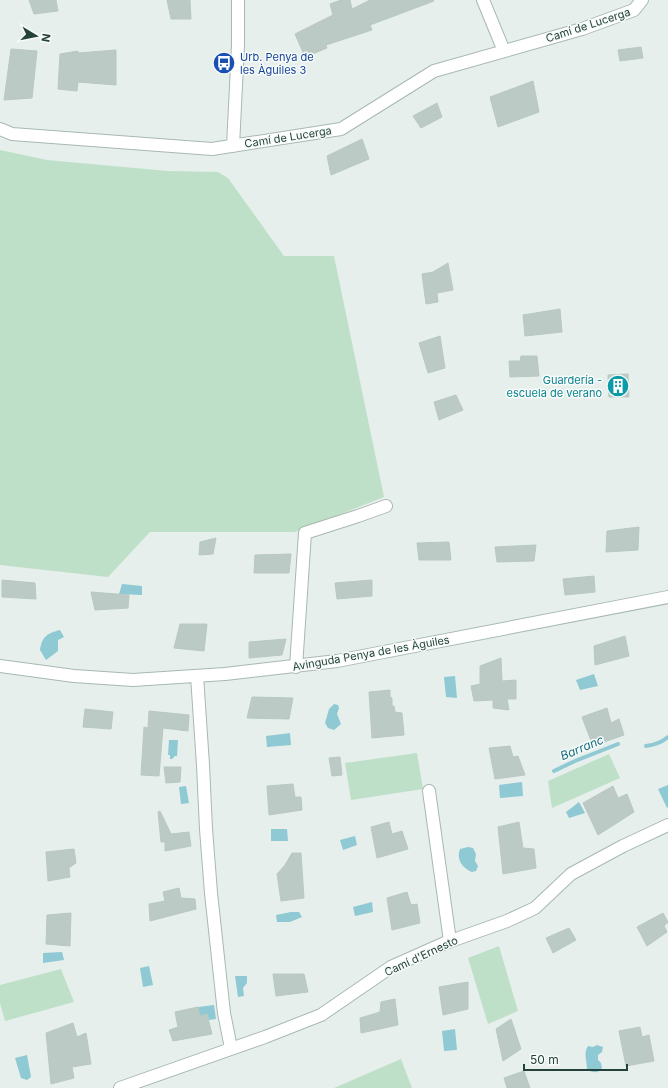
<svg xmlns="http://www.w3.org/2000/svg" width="668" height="1088" viewBox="0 0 668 1088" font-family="Inter,sans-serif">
<rect width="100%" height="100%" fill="#e6efeb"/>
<path fill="#bfe0c8" d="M0,150L47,160L168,171L218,172L228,178L284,256H334L384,497L295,532H150L108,577L0,565Z
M417,753L423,789L351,800L345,763Z
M609,754L620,778L552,808L548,781Z
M499,946L518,1011L488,1024L468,958Z
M61,969L74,1002L5,1021L0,1003V985Z
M401,1059L412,1088H334Z"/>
<path fill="#8ec9d4" d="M122,584L142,586V595L119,594Z
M60,630L64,637L58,640V651L46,660L40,650C42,636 48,633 60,630Z
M594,674L598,686L580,690L576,680Z
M455,676L457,698L446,697L444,677Z
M334,704L338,705L339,708L337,714L341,724L334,730L328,728L325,723L329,709Z
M290,733L291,745L267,747L266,736Z
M169,740H178L177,756H175L172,759H170V755H168Z
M522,782L523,796L500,798L499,785Z
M668,785V807L667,808L658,789Z
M186,786L189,803L181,804L179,787Z
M579,802L585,813L569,818L566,812Z
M271,829H287L288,841H271Z
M355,836L357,845L343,850L340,840Z
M468,847L473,848L476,854L475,861L478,866L476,871L472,872C462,868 456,859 460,849Z
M372,902L373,912L355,916L353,907Z
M291,912H299L302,917L290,922H277L276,915Z
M62,952L64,960L43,963V953Z
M149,966L153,985L143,987L140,968Z
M235,976H247V983L243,988L244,996L238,997Z
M214,1005L216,1019L209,1020L207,1014L200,1016L198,1007Z
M455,1029L457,1050L444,1051L442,1031Z
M597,1045L603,1047L602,1052L598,1055V1060L601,1063L602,1068C598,1074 592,1073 587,1069C587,1060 583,1054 588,1046L593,1047Z
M27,1055L31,1077L27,1080L21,1078L15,1058Z"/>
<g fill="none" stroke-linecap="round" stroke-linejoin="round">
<path stroke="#8ec9d4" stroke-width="4" d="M646,746C655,745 661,743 668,737
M554,771L575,761L618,744"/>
</g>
<path fill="#bbcac4" stroke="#b8c9c2" d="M29,0H56L58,11L34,14Z
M167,0H190L191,19H171Z
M341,0H350L352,9L370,0H433L434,1L370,25L372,30L326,45L327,48L305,57L295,34L333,15L330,4Z
M641,47L643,58L620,61L618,50Z
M11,49L37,51L32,98L4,100Z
M116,50V85L78,82L77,91L58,89L60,54L78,51V53Z
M533,81L539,112L498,127L490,97Z
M437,103L442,117L421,128L413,116Z
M362,139L369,159L331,175L327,156Z
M448,263L453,290L437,293L438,302L426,304L422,274L433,272Z
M560,309L562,332L525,336L523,315Z
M440,336L445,368L428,373L419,343Z
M521,356H537L539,376L510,377L509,361H520Z
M628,374L629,397H609L608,375Z
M456,395L463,410L439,420L434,402Z
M639,527L638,550L606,552L607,531Z
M216,538L213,554L199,555L200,542Z
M449,542L451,560H419L417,543Z
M536,545L534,561L497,562L495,547Z
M291,554L289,573H254L255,555Z
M594,576L595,592L565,595L563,579Z
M2,580L35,583L36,599L2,597Z
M372,580V596L337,599L335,583Z
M91,592L129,595L128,608L95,610Z
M180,624H207L204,651L174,648Z
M625,636L629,656L595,665L594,646Z
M286,639L282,655L249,658V642Z
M501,658L502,681L516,680V699H507L509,710L493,708V700L474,701L471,686L480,684V666Z
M390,690V697L392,698V706H394L395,712L402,713L404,735L372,738L369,692Z
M252,697L293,698L289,719L247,718Z
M607,708L611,723L619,719L624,735L593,746L582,717Z
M85,709L113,712L111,729L83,727Z
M149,711L189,715L188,731L163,728L159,776L141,775L144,727L148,728Z
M510,746L513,757L518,756L525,775L495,779L489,748Z
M340,757L342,775L332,776L329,758Z
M164,767H181L180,782L166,783Z
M293,784L295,797H301L302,810L269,815L267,786Z
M613,786L618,798L627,794L634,812L598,835L583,803Z
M160,811L171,834L189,832L191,846L165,851V842H161L158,812Z
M389,822L392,834L402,831L408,849L377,858L371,827Z
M519,822L523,848L534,849L536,868L503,874L498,827Z
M74,849L76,863L69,868L70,877L48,881L46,852Z
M292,853H301L304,898L281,901L277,874L285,865Z
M179,888L181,898L195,899L196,909L150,921L149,904L165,901L163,892Z
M407,892L411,905L417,904L420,923L392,930L387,898Z
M71,913L70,946L46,944L47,915Z
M663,913L668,922L664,926L667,932L647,946L637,927Z
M569,928L576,940L553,953L546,938Z
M273,974H304L308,992L276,996Z
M468,982V1009L443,1015L439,987Z
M395,999L398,1025L361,1033L360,1018L380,1012L381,1002Z
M198,1007L200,1016L207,1014L212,1034L173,1041L169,1030L178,1027L175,1012Z
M511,1019L521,1049L503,1061L496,1029Z
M73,1023L77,1037L86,1033L91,1064L72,1067L74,1078L51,1084L46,1033Z
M640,1027L642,1037L649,1035L654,1061L626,1066L619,1031Z
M524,1071L530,1088H507L504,1078Z"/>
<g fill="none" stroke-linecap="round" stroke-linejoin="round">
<g stroke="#a8b8b2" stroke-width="14">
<path id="street" d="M483,0L504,51
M0,129L12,134L212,149L341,129L434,71L582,29L634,10L642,0
M233,146L238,45V0
M0,666L74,676L133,680L225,674L337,661L668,597
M296,667L305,533L358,516L386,506
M197,676L203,765L206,829L211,893L224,1013L231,1048
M429,791L450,941
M120,1088L265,1037L321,1015L391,967L445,943L507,921L535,908L571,874L623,846L668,825"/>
</g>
<use href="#street" stroke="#fff" stroke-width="12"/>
</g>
<defs>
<g id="bus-disc" transform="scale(1.15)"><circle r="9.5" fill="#1a4fb4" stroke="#f7fbf9"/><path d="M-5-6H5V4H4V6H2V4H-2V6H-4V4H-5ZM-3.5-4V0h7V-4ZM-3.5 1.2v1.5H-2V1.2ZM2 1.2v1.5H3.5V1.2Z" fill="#fff"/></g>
<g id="building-disc" transform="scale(1.15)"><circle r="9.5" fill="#0f9aa8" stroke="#f7fbf9"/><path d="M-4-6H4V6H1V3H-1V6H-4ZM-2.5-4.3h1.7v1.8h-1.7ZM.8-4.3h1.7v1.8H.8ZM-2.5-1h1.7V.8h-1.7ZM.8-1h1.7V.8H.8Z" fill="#fff"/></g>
</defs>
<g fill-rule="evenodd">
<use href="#bus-disc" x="224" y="63"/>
<use href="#building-disc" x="618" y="386"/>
</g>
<g text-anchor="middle" stroke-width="3" stroke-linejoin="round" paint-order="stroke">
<g font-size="11" fill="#24423a" stroke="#f7fbf9">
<text transform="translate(588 25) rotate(-18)" y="4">Camí de Lucerga</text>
<text transform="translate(288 137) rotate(-9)" y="4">Camí de Lucerga</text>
<text transform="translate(371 653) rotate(-10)" y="4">Avinguda Penya de les Àguiles</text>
<text transform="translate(421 956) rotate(-25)" y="4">Camí d'Ernesto</text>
</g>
<g font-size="11" fill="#164399" stroke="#f7fbf9" text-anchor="start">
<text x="240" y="61">Urb. Penya de<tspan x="240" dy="13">les Àguiles 3</tspan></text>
</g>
<g font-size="11" fill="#0d838f" stroke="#f7fbf9" text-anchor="end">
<text x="602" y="384">Guardería -<tspan x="602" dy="13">escuela de verano</tspan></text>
</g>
<g font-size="12" font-style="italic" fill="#1c6f80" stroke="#f7fbf9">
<text transform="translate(582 748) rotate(-23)" y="4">Barranc</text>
</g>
</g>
<g transform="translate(36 36) rotate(100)" stroke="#f7fbf9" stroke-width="3" paint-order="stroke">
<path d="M0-3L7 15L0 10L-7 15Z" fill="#24423a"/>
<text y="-6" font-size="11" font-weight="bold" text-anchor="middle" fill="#24423a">N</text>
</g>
<path d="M524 1064v6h103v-6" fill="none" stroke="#24423a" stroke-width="2"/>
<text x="530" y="1064" font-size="12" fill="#24423a" stroke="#f7fbf9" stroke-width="3" paint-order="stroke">50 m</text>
</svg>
